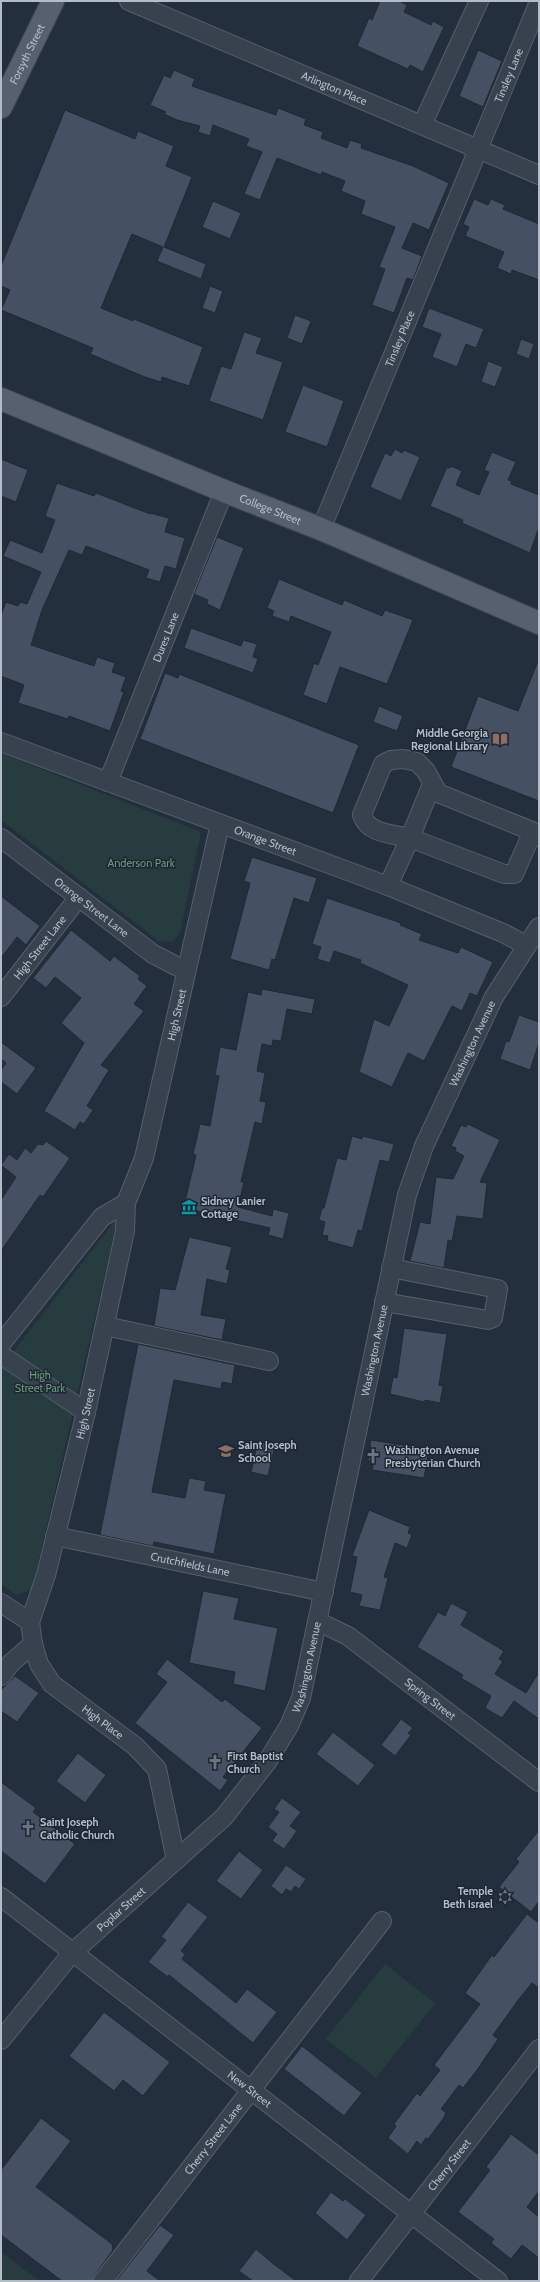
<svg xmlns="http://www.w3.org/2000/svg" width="540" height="2282" viewBox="0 0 540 2282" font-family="Cabin,sans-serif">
<rect width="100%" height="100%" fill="#242f3e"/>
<path fill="#263c3f" d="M1,753L201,832L180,933L173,941L160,942L1,820Z
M118,1217L32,1590L16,1595L1,1584V1368Z
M385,1964L435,2003L376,2078L326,2039Z
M1,2252L39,2281H1Z"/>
<path fill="#455162" stroke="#1f2835" d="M380,1H399L407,5L404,12L431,25L433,21L444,27L423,72L410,65L408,69L357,46L369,18L372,20Z
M478,50L502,61L483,107L459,96Z
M174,70L195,79L192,86L276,115L278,108L306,119L304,125L323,132L321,138L347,148L350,140L362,144L361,148L413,166L449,183L429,230L413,223L402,248L422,256L413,280L407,278L394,313L372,305L385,269L379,267L395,227L361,214L365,201L341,191L345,181L322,172L321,175L277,158L260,200L244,194L262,152L246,146L249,139L213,125L210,136L198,132L200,126L177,120L164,114L166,112L150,105L164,75L170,78Z
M65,110L135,139L138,131L174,146L166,166L192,177L164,247L206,264L201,279L157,261L163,247L132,234L101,308L133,321L134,319L203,347L189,386L162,377L161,382L145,377L90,354L93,348L1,310L10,290L1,286V266Z
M474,199L488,205L491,199L505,205L503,209L539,224V280L512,270L511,274L497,268L504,252L465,236L469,227L463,224Z
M213,201L241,213L230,239L202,227Z
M210,286L223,291L215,313L202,308Z
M429,308L484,329L476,348L466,344L457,367L432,357L441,334L422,327Z
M295,315L311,321L302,344L287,338Z
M244,332L262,338L256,353L283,362L263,420L209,401L221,366L231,369Z
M521,339L534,344L529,359L516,354Z
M488,361L503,367L495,387L481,382Z
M303,385L344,401L327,447L285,432Z
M395,449L402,453L404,450L420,457L401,501L370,487L385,453L391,456Z
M492,452L516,462L508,480L512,481L511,484L539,495V527L530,553L462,523L463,520L430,506L447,467L450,468L451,466L462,471L456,485L479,495L489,472L484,470Z
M1,459L28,470L16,502L1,496Z
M57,483L94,496L96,493L150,514V513L169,518L165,532L185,538L176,569L165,566L160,582L146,578L149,570L97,550L86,546L82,555L69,550L42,610L31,645L94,666L97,657L115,663L112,672L126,677L121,691L124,692L110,731L69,716L68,719L18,703L24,685L1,676V615L6,602L18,606L20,602L27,604L41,572L3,556L10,540L42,553L55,520L45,516Z
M217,537L244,548L220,610L207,604L208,600L194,594Z
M279,579L342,605L344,600L382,616L385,610L413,620L387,684L340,667L327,704L303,695L314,663L318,665L331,632L291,616L289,622L272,616L274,611L267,608Z
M191,628L241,646L243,640L257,644L253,657L258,659L253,673L184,648Z
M538,661H539V801L451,767L478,696L518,711Z
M165,673L178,678L179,674L359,745L333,813L140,739Z
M379,706L403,716L397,731L373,722Z
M252,857L317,878L309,903L294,898L275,960L272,959L269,970L230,959L250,883L244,881Z
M1,896L40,926L26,945L17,937L1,958Z
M327,898L401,923L400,925L422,934L419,940L458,953L461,947L493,962L477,996L470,993L462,1011L452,1006L424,1061L408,1053L392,1087L359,1072L374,1019L389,1026L408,985L360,963L361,960L334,951L330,963L317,959L321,947L312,944Z
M71,930L110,961L114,956L140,976L138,979L147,986L134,1004L144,1011L101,1065L109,1070L87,1106L93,1110L84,1124L80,1122L75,1130L44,1111L84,1043L61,1023L81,998L55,977L46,988L33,978Z
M262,989L315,999L312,1014L287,1009L281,1041L273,1040L272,1046L262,1044L257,1071L265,1073L260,1101L266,1102L262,1124L255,1122L241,1182H244L238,1207L272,1216L273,1209L289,1213L283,1239L268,1235L270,1228L192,1210V1207L184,1206L196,1155L193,1154L200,1124L210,1126L219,1076L215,1075L220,1047L236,1050L248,992L261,995Z
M519,1015L539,1022V1043L530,1070L500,1059L506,1041L509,1042Z
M1,1042L36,1068L17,1094L1,1082V1070L6,1063L1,1059Z
M468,1124L500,1140L480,1182L487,1183L483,1219L457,1216L452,1241L448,1240L444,1268L410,1261L420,1222L430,1224L436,1177L453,1179L464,1156L455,1151L456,1148L451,1146L461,1125L466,1127Z
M352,1136L362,1139L363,1136L394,1144L389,1162L380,1160L362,1231L358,1230L353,1248L327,1241L328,1236L322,1235L325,1222L319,1220L322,1208H324L337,1158L346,1160Z
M46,1141L70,1158L43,1197L40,1195L1,1251V1200L16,1177L1,1165L9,1154L17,1160L25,1148L31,1153L38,1144L43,1145Z
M189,1237L232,1247L226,1269L230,1270L227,1284L207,1279L201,1315L226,1319L222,1340L154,1326L160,1288L175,1290Z
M404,1328L447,1334L439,1385L443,1386L440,1403L425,1400L424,1402L390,1394L393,1377L397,1378Z
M138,1344L235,1365L232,1384L222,1382L221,1389L174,1380L152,1492L185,1498L189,1478L206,1481L204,1490L226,1494L214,1554L154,1542L153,1546L100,1535Z
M371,1440L429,1449L424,1478L372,1470L374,1462L368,1461Z
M258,1441L275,1445L268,1476L251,1472Z
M369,1510L410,1527L408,1533L412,1535L407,1548L395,1543L384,1577L388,1578L380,1610L359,1606L362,1595L350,1592L357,1557L352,1556Z
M203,1591L239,1598L234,1619L278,1628L265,1691L233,1684L235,1672L189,1663Z
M451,1603L468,1612L461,1625L504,1651L499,1659L503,1661L495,1674L526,1693L539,1672V1719L514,1701L502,1718L485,1708L491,1696L461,1678L463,1675L417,1647L438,1612L445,1616Z
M167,1659L222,1702L225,1699L262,1728L223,1777L228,1780L220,1791L135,1723L167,1682L156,1674Z
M15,1676L39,1693L17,1722L1,1711V1690Z
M401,1719L413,1728L408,1733L411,1735L395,1756L381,1745Z
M333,1732L375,1765L358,1786L316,1754Z
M78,1753L106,1775L85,1803L56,1781Z
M1,1782L36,1808L33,1812L75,1844L45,1884L1,1851Z
M282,1798L301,1812L290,1826L297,1831L284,1849L272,1841L277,1834L268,1827L279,1812L274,1809Z
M539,1830V1901L531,1912L499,1887L519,1862L516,1859Z
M239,1851L263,1870L241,1899L216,1881Z
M286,1865L306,1879L299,1889L295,1886L291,1892L286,1889L282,1895L271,1886Z
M188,1902L208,1917L181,1951L185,1954L182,1959L236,2003L247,1989L277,2012L253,2043L169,1975L168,1977L148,1962L166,1940L161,1937Z
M527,1914L539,1923V1988L532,1983L519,1999L493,2035L498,2039L477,2070L463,2088L459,2085L441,2109L446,2113L443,2119L428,2139L426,2138L421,2145L417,2141L408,2154L388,2138L396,2126L394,2124L417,2093L420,2096L440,2070L434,2065L480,2004L465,1993L492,1955L494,1957Z
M104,2012L170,2062L143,2096L123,2080L114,2091L69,2056Z
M302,2046L362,2093L344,2116L284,2069Z
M41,2118L71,2141L36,2187L112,2244L113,2250L95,2275L93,2281H62L1,2235V2170Z
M511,2134L539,2155V2191L527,2207L539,2217V2258L522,2245L511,2259L491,2243L494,2239L458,2212L490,2170L486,2167Z
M331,2192L343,2201L345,2199L366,2215L347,2240L315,2213Z
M160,2225L174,2235L147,2271L160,2281H116Z
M256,2249L271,2262L296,2281H253L239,2271Z"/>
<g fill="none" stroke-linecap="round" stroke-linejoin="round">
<g stroke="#565f6c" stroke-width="20">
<g id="minor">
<path id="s1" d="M129,1L539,175"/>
<path d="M422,125L479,1"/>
<path id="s2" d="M321,529L539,2"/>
<path id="s3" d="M1,742L388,886L503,933L526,945"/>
<path id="s4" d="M108,782L224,491"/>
<path d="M432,784L410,838C393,834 368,834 362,815L383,764L391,760L403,759L417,762L426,771L438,793L539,834"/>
<path id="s5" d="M1,838L153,954L186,971"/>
<path d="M388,886L410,838L504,874H514L529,840L539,834"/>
<path id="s6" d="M1,997L79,897"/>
<path d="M384,1302L488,1320L493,1318L498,1289L391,1268"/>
<path d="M105,1326L269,1361"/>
<path d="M1,1344L102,1217L126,1203"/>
<path d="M1,1355L86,1412"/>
<path id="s7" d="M55,1536L324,1592"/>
<path id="s8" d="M1,1603L30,1622L33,1644L39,1664L52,1684L135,1746L157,1769L176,1860"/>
<path id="s9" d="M317,1621L348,1636L539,1782"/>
<path id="s10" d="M30,1622L46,1575L86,1412L125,1231L126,1203L144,1158L220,824"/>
<path d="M1,1676L11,1663L33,1644"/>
<path id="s11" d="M1,1897L498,2281"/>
<path id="s12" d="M1,2040L72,1953L224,1817L267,1762L289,1726L301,1698L407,1195L424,1146L494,997L539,927"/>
<path id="s13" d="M103,2281L382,1921"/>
<path id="s14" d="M359,2281L539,2049"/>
</g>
</g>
<g stroke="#414a57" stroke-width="24">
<g id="major">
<path id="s15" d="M1,107L53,1"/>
<path id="s16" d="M1,399L224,491L321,529L539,623"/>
</g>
</g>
<use href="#minor" stroke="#38414e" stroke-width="18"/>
<use href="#major" stroke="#56606e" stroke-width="22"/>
</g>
<defs>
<g id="library-bare" transform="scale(1.2)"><path d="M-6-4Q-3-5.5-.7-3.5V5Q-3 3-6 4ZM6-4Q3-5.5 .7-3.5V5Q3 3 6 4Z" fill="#8d6e63" stroke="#1d2633" stroke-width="2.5" paint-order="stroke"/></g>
<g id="museum-bare" transform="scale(1.2)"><path d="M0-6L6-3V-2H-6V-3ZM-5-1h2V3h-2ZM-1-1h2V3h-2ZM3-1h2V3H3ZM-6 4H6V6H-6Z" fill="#0f9aa8" stroke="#1d2633" stroke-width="2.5" paint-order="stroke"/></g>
<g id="school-bare" transform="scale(1.2)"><path d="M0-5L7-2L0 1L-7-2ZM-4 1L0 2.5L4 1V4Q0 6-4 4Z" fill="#8d6e63" stroke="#1d2633" stroke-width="2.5" paint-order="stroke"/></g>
<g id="church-bare" transform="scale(1.2)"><path d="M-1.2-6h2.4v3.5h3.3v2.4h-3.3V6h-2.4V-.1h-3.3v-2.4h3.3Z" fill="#6b7280" stroke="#1d2633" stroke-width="2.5" paint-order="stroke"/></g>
<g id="synagogue-bare" transform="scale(1.2)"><path d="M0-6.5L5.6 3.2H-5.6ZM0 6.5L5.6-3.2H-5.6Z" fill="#6b7280" stroke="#1d2633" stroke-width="2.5" paint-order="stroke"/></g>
</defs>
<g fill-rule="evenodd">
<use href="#library-bare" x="500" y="739"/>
<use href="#museum-bare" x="189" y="1207"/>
<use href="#school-bare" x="226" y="1451"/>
<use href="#church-bare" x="373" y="1456"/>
<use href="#church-bare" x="215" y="1762"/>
<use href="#church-bare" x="28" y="1828"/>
<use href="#synagogue-bare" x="505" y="1897"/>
</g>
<g text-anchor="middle" stroke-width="3" stroke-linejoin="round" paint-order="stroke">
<g font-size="11" fill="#b4bcc9" stroke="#1d2633">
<text dy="4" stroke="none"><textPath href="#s15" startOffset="59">Forsyth Street</textPath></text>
<text dy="4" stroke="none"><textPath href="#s2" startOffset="491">Tinsley Lane</textPath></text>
<text dy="4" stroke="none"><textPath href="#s1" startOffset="223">Arlington Place</textPath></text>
<text dy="4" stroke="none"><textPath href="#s2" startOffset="206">Tinsley Place</textPath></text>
<text dy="4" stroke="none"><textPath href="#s16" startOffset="291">College Street</textPath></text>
<text dy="4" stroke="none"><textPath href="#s4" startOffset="156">Dures Lane</textPath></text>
<text dy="4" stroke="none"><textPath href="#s3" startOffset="282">Orange Street</textPath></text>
<text dy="4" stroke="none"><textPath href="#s5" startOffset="114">Orange Street Lane</textPath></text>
<text dy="4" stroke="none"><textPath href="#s6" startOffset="63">High Street Lane</textPath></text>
<text dy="4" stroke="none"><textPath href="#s10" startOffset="626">High Street</textPath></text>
<text dy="4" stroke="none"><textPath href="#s12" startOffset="1138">Washington Avenue</textPath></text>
<text dy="4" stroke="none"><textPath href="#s12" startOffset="814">Washington Avenue</textPath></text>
<text dy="4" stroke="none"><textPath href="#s10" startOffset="216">High Street</textPath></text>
<text dy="4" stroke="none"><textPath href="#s7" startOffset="138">Crutchfields Lane</textPath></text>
<text dy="4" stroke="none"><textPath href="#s12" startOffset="490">Washington Avenue</textPath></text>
<text dy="4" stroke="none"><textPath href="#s9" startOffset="138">Spring Street</textPath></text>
<text dy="4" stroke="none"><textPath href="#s8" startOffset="165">High Place</textPath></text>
<text dy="4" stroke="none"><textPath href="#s12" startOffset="178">Poplar Street</textPath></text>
<text dy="4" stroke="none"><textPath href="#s11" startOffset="314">New Street</textPath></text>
<text dy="4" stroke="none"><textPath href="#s13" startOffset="180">Cherry Street Lane</textPath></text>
<text dy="4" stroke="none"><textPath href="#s14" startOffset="147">Cherry Street</textPath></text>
</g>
<g font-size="11" font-weight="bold" fill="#b4bcc9" stroke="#1d2633" text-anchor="start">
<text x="488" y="737" text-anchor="end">Middle Georgia<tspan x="488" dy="13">Regional Library</tspan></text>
<text x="201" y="1205">Sidney Lanier<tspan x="201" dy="13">Cottage</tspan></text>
<text x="238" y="1449">Saint Joseph<tspan x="238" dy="13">School</tspan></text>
<text x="385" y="1454">Washington Avenue<tspan x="385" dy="13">Presbyterian Church</tspan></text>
<text x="227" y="1760">First Baptist<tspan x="227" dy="13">Church</tspan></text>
<text x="40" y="1826">Saint Joseph<tspan x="40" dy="13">Catholic Church</tspan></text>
<text x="493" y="1895" text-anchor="end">Temple<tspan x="493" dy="13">Beth Israel</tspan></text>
</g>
<g font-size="11" fill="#6b9a76" stroke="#1d2633">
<text x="141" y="867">Anderson Park</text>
<text x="40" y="1379">High<tspan x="40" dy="13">Street Park</tspan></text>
</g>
</g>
<rect width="540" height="2282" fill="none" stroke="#b4bcc9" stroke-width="4"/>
</svg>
